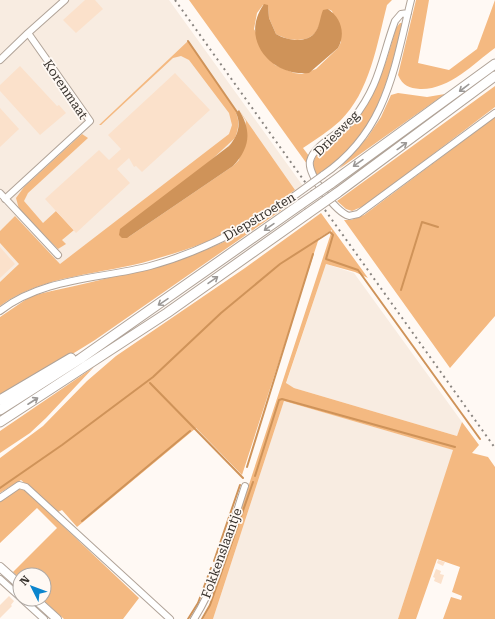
<svg xmlns="http://www.w3.org/2000/svg" width="495" height="619" viewBox="0 0 495 619" font-family="'Roboto Serif',serif">
<rect width="100%" height="100%" fill="#fff9f4"/>
<path fill="#f8ece1" d="M0,0H169L303,186L223,231L32,285L0,302Z
M326,264L354,273L462,422L457,436L294,388L286,384Z
M284,401L454,450L398,619H213Z"/>
<path fill="#f4b981" fill-rule="evenodd" d="M189,0H392L387,5C377,44 370,92 340,121C329,131 316,139 303,148L309,156L307,164ZM263,5L268,6L269,18L276,34C288,41 309,44 317,30C322,22 320,15 328,9L332,11L341,42L338,48L316,69L302,74L294,73L275,65L254,29L257,13Z
M416,0H429L418,63L449,70L477,49L495,0V48C473,64 449,90 420,89C409,88 403,86 398,75Z
M400,23H402C388,84 374,142 315,176C305,149 338,141 352,124C377,96 386,63 396,28Z
M188,41L237,112L236,113C240,122 238,130 235,138L127,238L233,166L239,160L246,121L239,110L295,190C278,202 261,215 242,225C214,241 183,251 152,260C102,275 44,274 0,306V282L19,264L0,243V231L15,216L60,264L229,134L232,125L229,113L189,60L181,56L173,58L101,125H99Z
M495,86V107L366,205L352,211L346,209L337,201Z
M398,93L427,97L445,94L339,169L367,138L381,117L391,95Z
M495,117V316L450,368L344,220H351L364,215Z
M82,134L88,138L28,193L24,201L43,223L56,211L74,230L62,240L66,244L58,249L19,209L16,198L24,187Z
M288,204L289,205L95,340L22,385L0,394V317L31,296C89,282 147,271 202,251C232,240 262,222 288,204Z
M321,213L368,278L355,272L326,264L286,383L294,388L457,436L462,422L479,445L472,453L488,457L495,467V619H443L451,597L461,600L462,596L452,592L460,567L437,559L416,619H398L453,450L284,401L213,619H203L208,610L332,230L319,238L242,475L196,428L77,527L62,510L58,512L21,480L0,493V458L43,426L87,381L116,356L245,268Z
M94,367L46,418L30,433L0,453V431Z
M19,489L25,490L139,598L123,619H64L42,599H44V575H20V578L13,572L57,528L37,508L0,543V501Z"/>
<path fill="#cf9359" d="M264,4L268,5L269,18L276,34C288,41 308,44 316,31C320,25 320,17 323,10L328,9C341,18 346,33 338,48L309,73C271,77 239,39 264,4Z
M239,110C252,131 250,148 233,166L127,238H122L119,235L120,229L229,146C237,137 242,125 236,113Z"/>
<g fill="none" stroke-linecap="round" stroke-linejoin="round">
<path stroke="#cf9359" stroke-width="2" d="M188,41L237,112
M401,290L422,222L438,227
M150,383L243,478
M247,467L313,254
M255,476L279,400L282,399L455,447
M0,488L62,445L153,377L221,313L280,264L330,232L333,235L326,259L358,270L480,439
M82,521L190,431
M214,561L240,485
M188,619L198,603L211,568
M202,619L210,605L253,482"/>
</g>
<path fill="#fbe1cb" d="M85,0H95L103,9L76,33L63,20Z
M20,66L57,106L59,105L66,113L40,135L0,91V85Z
M175,73L210,110L142,172L136,166L134,167L129,158L117,169L130,183L76,233L45,199L99,150L109,160L121,149L108,135Z
M0,108L19,129L0,147Z
M0,247L15,264L0,278Z
M438,560L445,562L443,566L437,563Z
M436,569L441,571L440,574L444,575L441,584L434,581L435,578L433,577Z
M9,596L14,601L11,605L12,606L0,618V605Z"/>
<g fill="none" stroke-linecap="round" stroke-linejoin="round">
<g stroke="#b0a398" stroke-width="8">
<path id="minor" d="M408,13L401,14L395,21C381,59 380,85 353,119C342,133 314,144 310,161C307,175 336,212 349,216L358,214L495,113
M28,33L65,0
M0,60L28,33L90,121L5,199
M323,175C387,131 394,69 411,0
M0,193L58,255
M0,311C42,278 100,279 150,266C202,252 250,226 294,196
M0,498L19,485L26,487L170,619
M0,579L20,597
M22,599L44,619
M194,619C219,580 230,530 245,486"/>
</g>
<g stroke="#b0a398" stroke-width="10">
<path id="major" d="M0,567L20,585
M35,599L57,619"/>
</g>
<g stroke="#b0a398" stroke-width="11">
<path id="highway" d="M330,184L495,64
M337,193L495,76
M0,400L71,358
M0,410L80,359L301,204
M0,422L167,313L307,214"/>
</g>
<use href="#minor" stroke="#fff" stroke-width="6"/>
<use href="#major" stroke="#fff" stroke-width="8"/>
<use href="#highway" stroke="#fff" stroke-width="9"/>
<path stroke="#8a8580" stroke-width="2" stroke-dasharray="2 4" stroke-linecap="butt" d="M175,0L495,448"/>
<g stroke="#b0a398" stroke-width="8" stroke-linecap="butt">
<path id="minor-bridge" d="M294,196L323,175"/>
</g>
<g stroke="#b0a398" stroke-width="11" stroke-linecap="butt">
<path id="highway-bridge" d="M301,204L330,184
M307,214L337,193"/>
</g>
<use href="#minor-bridge" stroke="#fff" stroke-width="6"/>
<use href="#highway-bridge" stroke="#fff" stroke-width="9"/>
</g>
<defs><path id="oneway-shaft" d="M-6 0H5M1.5-3L5.5 0L1.5 3" fill="none" stroke-width="1.6" stroke-linecap="round" stroke-linejoin="round"/></defs>
<g stroke="#9b9896">
<use href="#oneway-shaft" transform="translate(464 88) rotate(143)"/>
<use href="#oneway-shaft" transform="translate(402 146) rotate(-36)"/>
<use href="#oneway-shaft" transform="translate(358 163) rotate(145)"/>
<use href="#oneway-shaft" transform="translate(269 227) rotate(145)"/>
<use href="#oneway-shaft" transform="translate(213 280) rotate(-35)"/>
<use href="#oneway-shaft" transform="translate(163 302) rotate(146)"/>
<use href="#oneway-shaft" transform="translate(33 401) rotate(-33)"/>
</g>
<g text-anchor="middle" stroke-width="3.5" stroke-linejoin="round" paint-order="stroke">
<g font-size="13" fill="#37322d" stroke="#fff9f4">
<text transform="translate(66 89) rotate(56)" y="5">Korenmaat</text>
<text transform="translate(336 133) rotate(-45)" y="5">Driesweg</text>
<text transform="translate(259 216) rotate(-31)" y="5">Diepstroeten</text>
<text transform="translate(221 553) rotate(-70)" y="5">Fokkenslaantje</text>
</g>
</g>
<g transform="translate(32 587) rotate(312)"><circle r="19" fill="#fff9f4" stroke="#afa9a4"/>
<path d="M0-3L7 15L0 10L-7 15Z" fill="#0b85cd"/>
<text y="-6" font-size="11" font-weight="bold" text-anchor="middle" fill="#37322d">N</text>
</g>
</svg>
